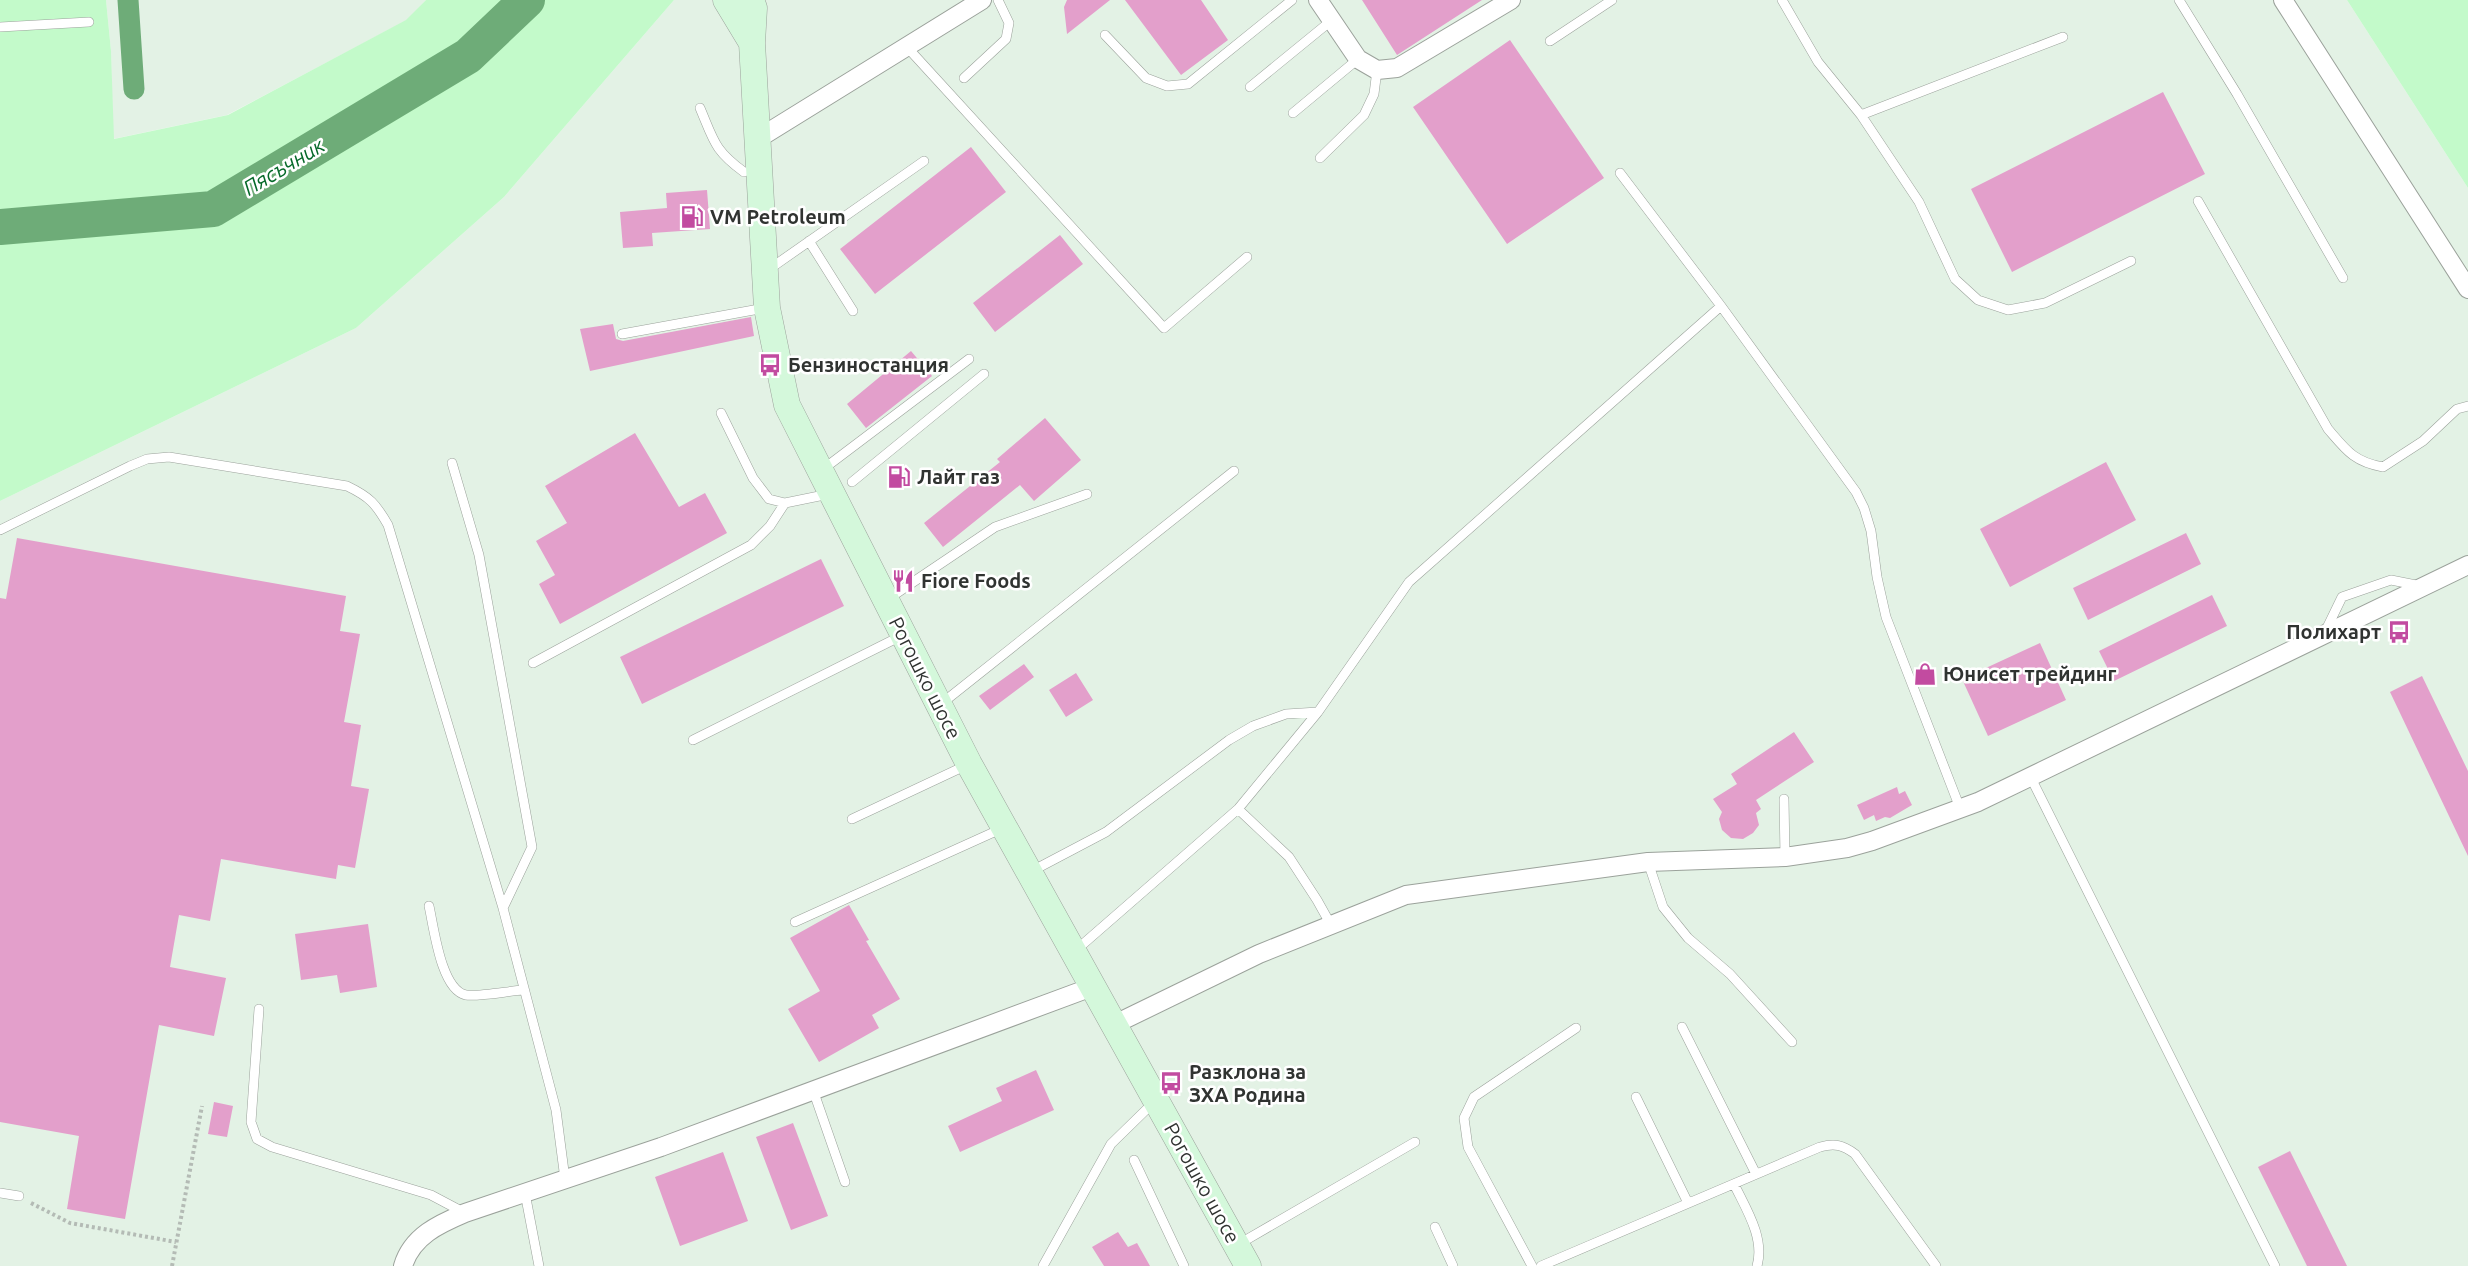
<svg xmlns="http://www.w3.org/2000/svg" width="2468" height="1266" viewBox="0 0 2468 1266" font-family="Ubuntu,sans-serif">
<rect width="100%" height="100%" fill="#f2fbf3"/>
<path fill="#e3f2e5" d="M106,0H426L407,20L227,115L113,139L111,51Z
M674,0H2347L2468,188V1266H0V501L356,328L504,197Z"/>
<path fill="#c3faca" d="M0,0H106L111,51L114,139L228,115L406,20L426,0H674L504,197L356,328L0,501Z
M2347,0H2468V188Z"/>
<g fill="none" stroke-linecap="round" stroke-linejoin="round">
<path stroke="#6eac78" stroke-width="21" d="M128,0L134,89"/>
<path stroke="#6eac78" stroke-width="36" d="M0,227L213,209L468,56L527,0"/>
</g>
<path fill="#e39fcb" d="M1067,0H1110L1067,34L1064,7Z
M1125,0H1201L1228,40L1181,75Z
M1362,0H1482L1397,55Z
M1510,40L1604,178L1507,244L1413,107Z
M2163,92L2205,174L2012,272L1971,189Z
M971,147L1006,192L875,294L840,249Z
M707,190L710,229L652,233L653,246L623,248L620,212L667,208L666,193Z
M1060,235L1083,264L995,332L973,303Z
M751,317L754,336L590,371L580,329L613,324L616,339L623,341Z
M911,351L932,376L866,428L847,404Z
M1045,418L1081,460L1034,501L1020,485L943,547L924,523L1000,462L997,459Z
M635,433L679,507L705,493L727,533L560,624L539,584L555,575L536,541L567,523L545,486Z
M2106,462L2136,520L2010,587L1980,529Z
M2186,533L2201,564L2088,620L2073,588Z
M17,538L346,596L340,631L360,634L344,722L361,725L351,786L369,789L355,868L338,865L336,879L221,859L210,921L179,915L170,967L226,978L214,1036L159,1025L125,1219L67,1209L79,1136L0,1122V598L6,599Z
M821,559L844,606L642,704L620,657Z
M2212,595L2227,626L2114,681L2099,651Z
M2040,643L2066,700L1988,736L1962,679Z
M1024,664L1034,677L990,710L979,696Z
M1076,673L1093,700L1066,717L1049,690Z
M2422,676L2468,771V856L2390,692Z
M1794,732L1814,762L1756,800L1761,809L1756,813L1759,825L1753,833L1743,839L1731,838L1722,830L1719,819L1722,812L1713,799L1737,784L1731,774Z
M1897,787L1899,794L1905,791L1912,805L1890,818L1885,817L1876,821L1874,815L1864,820L1857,805Z
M849,905L869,940L866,941L900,999L872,1015L879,1028L819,1062L788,1009L820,991L790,938Z
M368,924L377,987L340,993L337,975L301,980L295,934Z
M1036,1070L1054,1110L960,1152L948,1126L1002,1101L996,1088Z
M214,1102L233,1106L227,1137L208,1134Z
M793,1123L828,1216L791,1230L756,1137Z
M2290,1151L2347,1266H2307L2258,1167Z
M723,1152L748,1221L680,1246L655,1177Z
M1118,1232L1128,1247L1137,1243L1150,1266H1104L1092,1247Z"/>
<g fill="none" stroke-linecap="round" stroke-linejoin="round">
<g stroke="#9ba29b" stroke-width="10">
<path id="service" d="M1782,0L1818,62L1861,115L1919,202L1955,279L1978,300L2008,310L2045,303L2131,261
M2179,0L2237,94L2343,278
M0,27L89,22
M1105,35L1146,78L1167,86L1188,84L1292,0
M1550,41L1612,0
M906,46L1164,328L1247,257
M964,78L1006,39L1009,23L998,0
M1250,87L1332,20
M700,108C714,141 714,150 744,172
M1293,113L1358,59
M1861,115L2063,37
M1320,158L1364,115L1374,94L1377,70
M1620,173L1721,306L1856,492L1864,508L1871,531L1877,577L1886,617L1960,808
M2198,201L2328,429C2346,450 2354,462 2383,467L2423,441L2457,409L2468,406
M809,241L853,311
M768,270L924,161
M622,334L765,308
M721,413L753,478L769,499L785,503L829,494
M452,463L479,555L532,847L503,908
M822,470L969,359
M852,482L984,374
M0,530L130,466L147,459L169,457L347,486C370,497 376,504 388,525L503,908L556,1110L565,1179
M888,599L995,527L1087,494
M2325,632L2342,597L2391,580L2421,586
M533,663L751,545L770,526L785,503
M941,704L1234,471
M693,740L903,635
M2030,776L2275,1266
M1784,799L1785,857
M1238,809L1289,857L1317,900L1331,925
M852,819L967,765
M1648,862L1663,907L1688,938L1730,974L1792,1042
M1032,871L1106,832L1229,740L1253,726L1286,714L1318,712
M429,906C434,928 441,990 466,995C477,997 509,991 523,990
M795,922L1003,828
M1075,951L1238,809L1318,712L1409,582L1721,306
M259,1009L251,1122L257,1139L272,1147L431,1195L465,1213
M1682,1027L1756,1174
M813,1090L845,1182
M1636,1097L1688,1203
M1134,1160L1184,1266
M1734,1184C1746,1209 1765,1238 1757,1266
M0,1193L19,1196
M525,1193L539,1266
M1435,1227L1453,1266
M1239,1244L1415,1142
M1043,1266L1111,1144L1153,1103
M1532,1266L1468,1147L1464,1118L1474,1097L1576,1028
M1541,1266L1820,1147C1835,1143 1843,1145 1855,1154L1936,1266"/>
</g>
<g stroke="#9ba29b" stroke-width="20">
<path id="minor" d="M1318,0L1358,59L1377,70L1397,68L1511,0
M2283,0L2468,289
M759,138L982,0
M1113,1025L1259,954L1406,895L1648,862L1785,857L1847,848L1872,841L1978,802L2468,565
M403,1266C412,1236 439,1224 465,1213L661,1147L1092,987"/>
</g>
<g stroke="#9ba29b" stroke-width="27">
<path id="secondary" d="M726,0L752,43
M751,0L754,8L752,43L767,308L787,405L969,764L1248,1266"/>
</g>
<path stroke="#b4bbb5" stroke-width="4" stroke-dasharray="3 3" stroke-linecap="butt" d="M31,1203L70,1223L176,1242
M172,1266L202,1106"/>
<use href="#service" stroke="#fff" stroke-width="9"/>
<use href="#minor" stroke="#fff" stroke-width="18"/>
<use href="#secondary" stroke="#d4f8db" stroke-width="26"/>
</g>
<defs>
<g id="fuel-bare" transform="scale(1.8)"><path d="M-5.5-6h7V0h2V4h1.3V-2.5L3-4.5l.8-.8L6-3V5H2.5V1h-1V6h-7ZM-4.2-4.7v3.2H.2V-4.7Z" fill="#c24ba0" stroke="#fff" stroke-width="2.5" paint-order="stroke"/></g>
<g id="bus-bare" transform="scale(1.8)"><path d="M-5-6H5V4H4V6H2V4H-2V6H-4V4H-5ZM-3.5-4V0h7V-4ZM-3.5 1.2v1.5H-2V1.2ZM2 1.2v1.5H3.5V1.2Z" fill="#c24ba0" stroke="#fff" stroke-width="2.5" paint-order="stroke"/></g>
<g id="restaurant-bare" transform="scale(1.8)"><path d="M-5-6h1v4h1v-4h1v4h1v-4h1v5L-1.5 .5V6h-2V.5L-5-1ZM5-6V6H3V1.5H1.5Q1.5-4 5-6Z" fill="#c24ba0" stroke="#fff" stroke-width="2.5" paint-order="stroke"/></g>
<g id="shop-bare" transform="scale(1.8)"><path d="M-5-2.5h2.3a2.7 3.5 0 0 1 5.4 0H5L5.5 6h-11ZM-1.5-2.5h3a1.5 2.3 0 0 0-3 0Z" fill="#c24ba0" stroke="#fff" stroke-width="2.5" paint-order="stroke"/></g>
</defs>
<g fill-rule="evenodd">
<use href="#fuel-bare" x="692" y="217"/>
<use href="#bus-bare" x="770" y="365"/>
<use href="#fuel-bare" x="899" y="477"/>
<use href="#restaurant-bare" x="903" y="581"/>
<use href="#bus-bare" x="2399" y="632"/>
<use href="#shop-bare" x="1925" y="674"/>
<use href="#bus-bare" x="1171" y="1083"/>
</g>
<g text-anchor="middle" stroke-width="5" stroke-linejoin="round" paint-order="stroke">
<g font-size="20" font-weight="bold" fill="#303331" stroke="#fff" text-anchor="start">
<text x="710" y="224">VM Petroleum</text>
<text x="788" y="372">Бензиностанция</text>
<text x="917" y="484">Лайт газ</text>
<text x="921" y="588">Fiore Foods</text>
<text x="2381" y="639" text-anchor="end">Полихарт</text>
<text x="1943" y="681">Юнисет трейдинг</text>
<text x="1189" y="1079">Разклона за<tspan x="1189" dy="23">ЗХА Родина</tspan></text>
</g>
<g font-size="20" fill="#303331" stroke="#fff">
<text transform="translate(925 678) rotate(63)" y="7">Рогошко шосе</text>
<text transform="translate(1202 1183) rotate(61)" y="7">Рогошко шосе</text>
</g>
<g font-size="21" font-style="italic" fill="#056929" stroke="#fff">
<text transform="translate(284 167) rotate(-31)" y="7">Пясъчник</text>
</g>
</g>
</svg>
